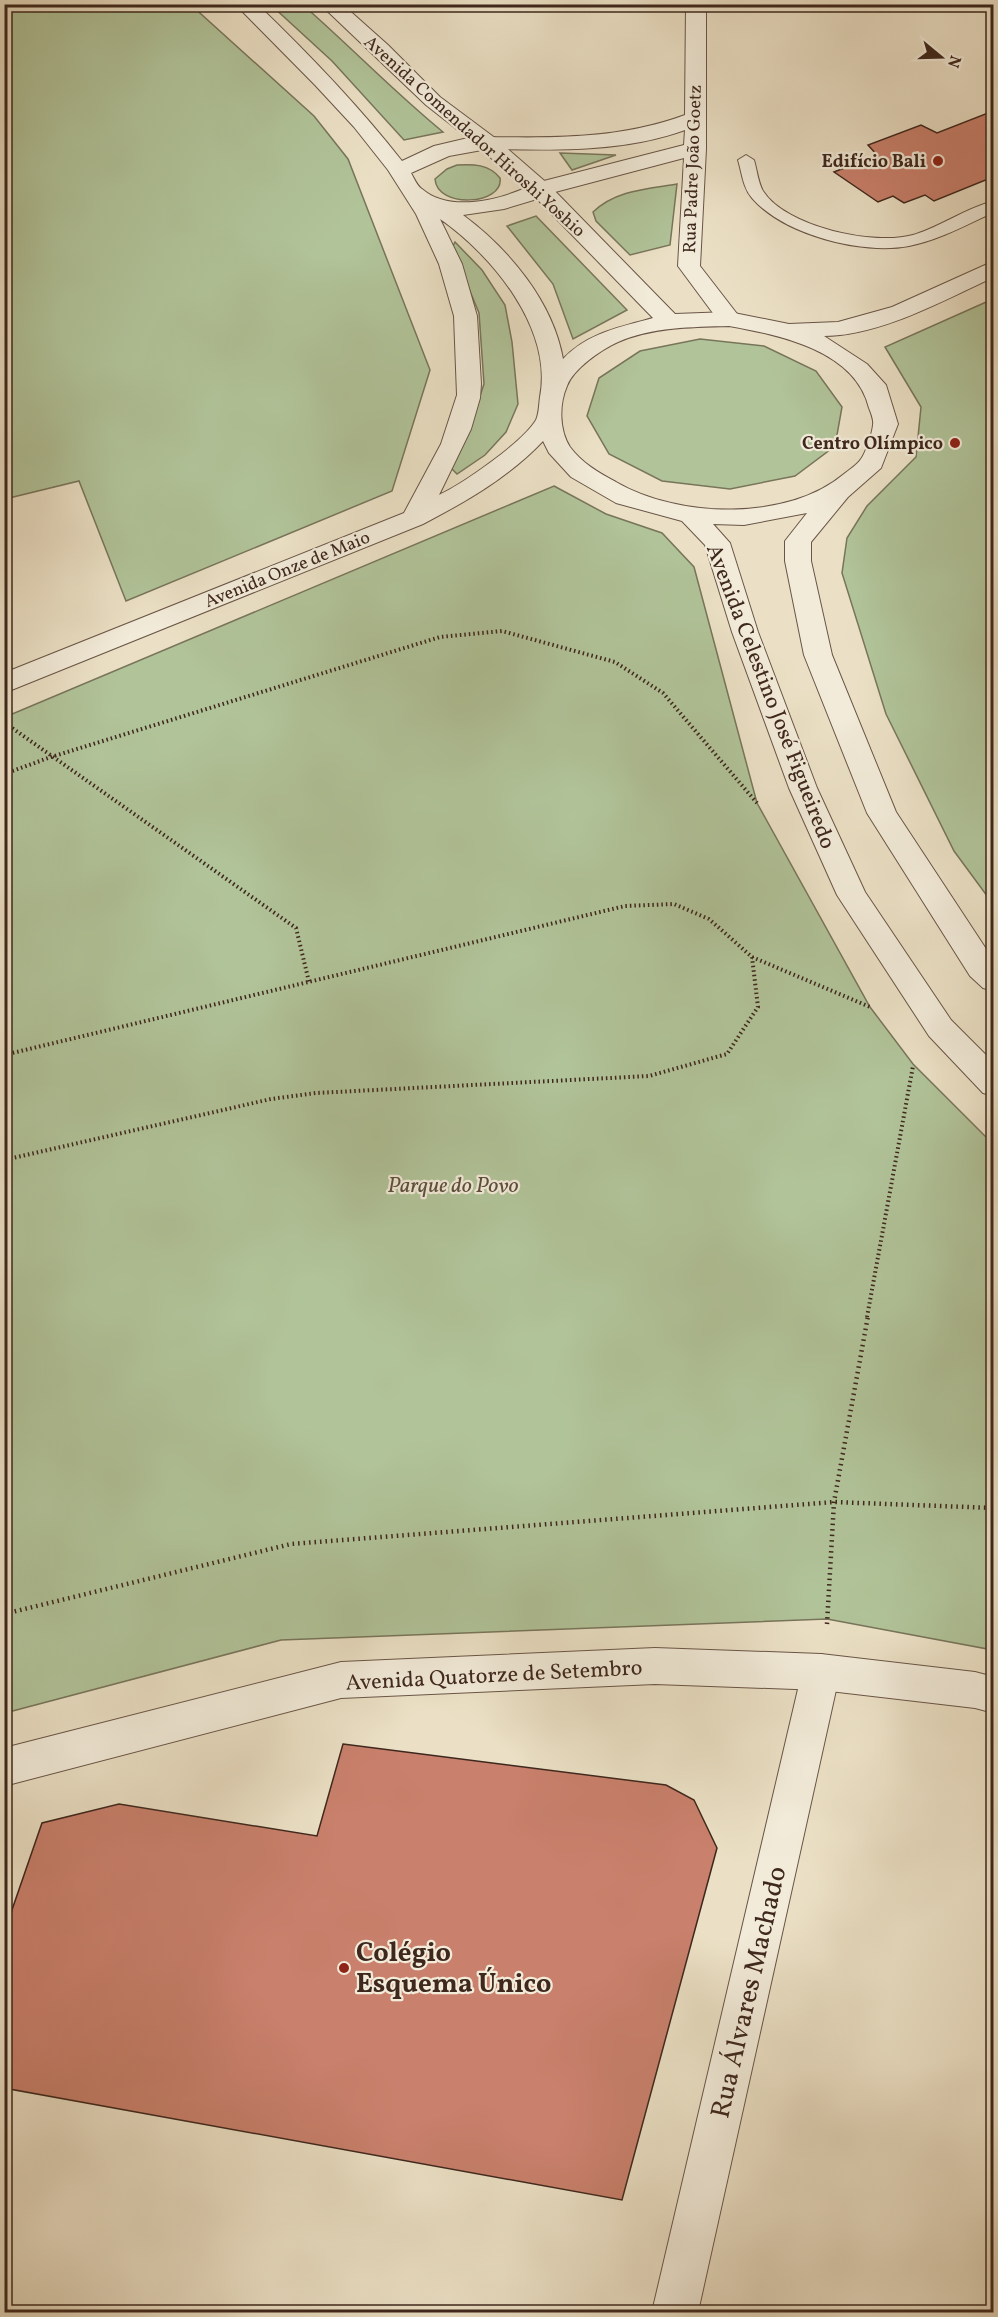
<svg xmlns="http://www.w3.org/2000/svg" width="998" height="2317" viewBox="0 0 998 2317" font-family="Vollkorn,serif">
<rect width="100%" height="100%" fill="#ebe0c5"/>
<filter id="stains"><feTurbulence type="fractalNoise" baseFrequency=".00333" numOctaves="4"/><feColorMatrix values="0 0 0 0 .2 0 0 0 0 .09 0 0 0 0 .02 0 0 0 .5 -.17"/></filter>
<radialGradient id="worn" r=".72"><stop offset=".6" stop-color="#630" stop-opacity="0"/><stop offset="1" stop-color="#630" stop-opacity=".3"/></radialGradient>
<path fill="#b1c399" stroke="#78755b" stroke-width="1.5" d="M4,5H191L314,116L348,159L430,370L392,491L126,601L79,481L5,499Z
M271,5H303C350,46 394,92 443,132L404,140L332,61Z
M560,153L616,155L572,170Z
M457,165C473,164 489,164 500,178C504,205 437,209 435,179L447,169Z
M677,184L670,245L630,255L596,221L593,212C616,190 647,189 677,184Z
M536,216L627,310L573,339L553,284L507,226Z
M455,242L482,270L505,305L512,342L518,404L506,432L485,455L457,474L448,465L468,432L484,384L479,313L452,248Z
M993,299V904L954,851L886,714L842,573L847,538L867,506L916,457L921,407L885,347Z
M700,339L764,346L816,371L842,407L835,446L795,476L730,489L662,481L609,454L587,416L599,378L640,351Z
M554,486L606,514L662,533L694,567L757,803L870,1007L913,1064L993,1144V1650L827,1619L281,1640L5,1713V717Z"/>
<path fill="#c9806c" stroke="#3e271d" stroke-width="1.5" d="M993,111V177L934,201L925,195L904,203L893,196L878,202L834,172L877,155L868,145L921,125L937,133Z
M343,1744L666,1785L694,1800L717,1848L622,2200L4,2088V1933L42,1823L119,1804L317,1836Z"/>
<g fill="none" stroke-linecap="round" stroke-linejoin="round">
<g stroke="#695547" stroke-width="2">
<path id="service" d="M746,155L754,160C757,170 758,182 763,191C786,227 874,246 913,235C941,227 965,208 994,201V212C966,225 939,240 909,246C862,255 784,235 752,198C743,188 742,173 738,160Z"/>
</g>
<g stroke="#695547" stroke-width="2">
<path id="minor" d="M686,4H706V149L700,266L741,319L737,324L729,326L721,324L678,266L684,158L540,196L532,194L529,189L532,184L684,145L685,130C621,153 553,150 487,149L479,148L476,143L479,138L487,137C555,138 620,139 685,115Z
M821,1654L835,1659L840,1672L698,2312H652L802,1672L807,1659Z"/>
</g>
<g stroke="#695547" stroke-width="2">
<path id="tertiary" d="M235,4H257C309,54 358,105 402,161L434,146L468,138L426,105L320,4H342L388,45L440,97L495,138L548,184L675,314L729,312L789,324L838,322L892,307L994,261V277C944,300 880,336 824,336L867,364L886,385L898,424L881,468L848,497L811,542V561L832,655L896,812L994,961V991L983,988L970,976L867,813L804,655L785,561V541L807,513L744,525L713,524L730,543L758,632L817,788L865,892L951,1020L994,1063V1096L983,1093L929,1036L837,895L789,788L732,632L705,545L682,521L616,503L571,477L549,453L543,441C509,477 467,501 423,524L4,693V673L404,513L441,444L457,395L454,316L439,264L416,214L388,170L354,127L315,85ZM482,150L525,188C496,201 448,212 422,189C417,186 414,178 411,173L449,156ZM537,199L653,318C620,327 587,333 563,359C553,302 509,249 463,215L504,209ZM440,219C493,256 553,329 540,397C539,404 539,414 536,420C523,442 463,484 439,495L471,429L480,398L481,384L477,316L462,264ZM729,326C779,335 855,350 869,408C871,413 874,420 873,425C872,434 866,452 861,459C857,465 849,470 844,474C787,522 678,518 616,482C599,473 582,463 570,447C559,430 559,404 567,386C573,369 602,349 618,342C652,327 692,327 729,326Z
M655,1648L821,1654L975,1672L994,1677V1713L975,1708L821,1690L655,1684L341,1698L4,1786V1748L341,1662Z"/>
</g>
<path stroke="#3e271d" stroke-width="4" stroke-dasharray="1.5 3" stroke-linecap="butt" d="M5,723L296,928L309,982
M4,774L51,757L440,637L502,631L615,662L663,693L757,803
M752,957L870,1007
M4,1055L625,906L674,904L709,919L752,957L758,1007L727,1054L649,1076L316,1093L271,1099L4,1160
M867,1317L913,1066"/>
<path stroke="#3e271d" stroke-width="4.5" stroke-dasharray="1.5 4" stroke-linecap="butt" d="M4,1614L291,1544L834,1502L994,1508
M827,1624L834,1502L868,1316"/>
<use href="#service" fill="#f2ebd9" fill-rule="evenodd"/>
<use href="#minor" fill="#f2ebd9" fill-rule="evenodd"/>
<use href="#tertiary" fill="#f2ebd9" fill-rule="evenodd"/>
</g>
<g fill="#8f2418" stroke="#f2ebd9" stroke-width="2">
<circle cx="938" cy="161" r="6"/>
<circle cx="955" cy="443" r="6"/>
<circle cx="344" cy="1968" r="6"/>
</g>
<g text-anchor="middle" stroke-width="4.5" stroke-linejoin="round" paint-order="stroke">
<g font-size="18" fill="#3e271d" stroke="#f2ebd9">
<text transform="translate(475 136) rotate(42)" y="6">Avenida Comendador Hiroshi Yoshio</text>
<text transform="translate(692 169) rotate(-88)" y="6">Rua Padre João Goetz</text>
<text transform="translate(287 569) rotate(-22)" y="6">Avenida Onze de Maio</text>
</g>
<g font-size="18" font-weight="bold" fill="#3e271d" stroke="#f2ebd9" text-anchor="end">
<text x="926" y="167">Edifício Bali</text>
<text x="943" y="449">Centro Olímpico</text>
</g>
<g font-size="22" fill="#3e271d" stroke="#f2ebd9">
<text transform="translate(772 696) rotate(69)" y="8">Avenida Celestino José Figueiredo</text>
<text transform="translate(494 1674) rotate(-3)" y="8">Avenida Quatorze de Setembro</text>
</g>
<g font-size="22" font-style="italic" fill="#5b4e3c" stroke="#f2ebd9">
<text x="453" y="1192">Parque do Povo</text>
</g>
<g font-size="27" font-weight="bold" fill="#3e271d" stroke="#f2ebd9" text-anchor="start">
<text x="356" y="1961">Colégio<tspan x="356" dy="31">Esquema Único</tspan></text>
</g>
<g font-size="27" fill="#3e271d" stroke="#f2ebd9">
<text transform="translate(748 1992) rotate(-77)" y="9">Rua Álvares Machado</text>
</g>
</g>
<rect width="998" height="2317" fill="none" stroke="#ebe0c5" stroke-width="24"/>
<rect x="6" y="6" width="986" height="2305" fill="none" stroke="#3e271d" stroke-width="3"/>
<rect x="12" y="12" width="974" height="2293" fill="none" stroke="#3e271d" stroke-width="1.5"/>
<g transform="translate(941 57) rotate(109)" stroke="#f2ebd9" stroke-width="4.5" paint-order="stroke">
<path d="M0-4.5L10 22L0 15L-10 22Z" fill="#3e271d"/>
<text y="-9" font-size="16" font-weight="bold" text-anchor="middle" fill="#3e271d">N</text>
</g>
<rect width="100%" height="100%" filter="url(#stains)"/>
<rect width="100%" height="100%" fill="url(#worn)"/>
</svg>
